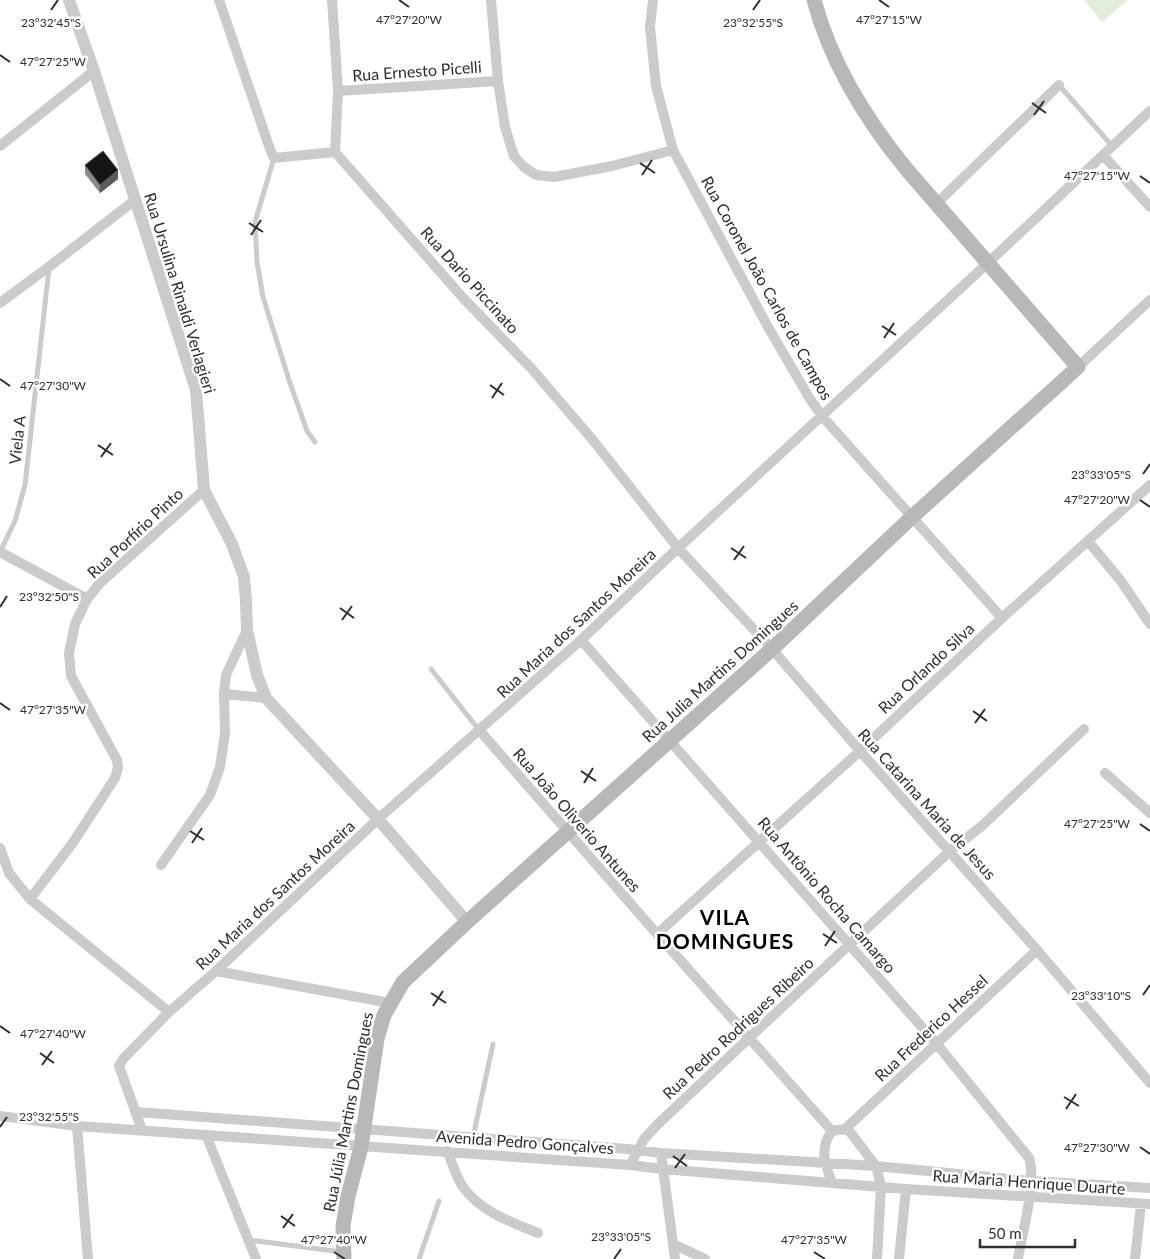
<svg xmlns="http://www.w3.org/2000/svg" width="1150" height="1259" viewBox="0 0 1150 1259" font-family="Lato,sans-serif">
<rect width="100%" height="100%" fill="#fff"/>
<path fill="#e2ecda" d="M1084,0H1128L1102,22Z"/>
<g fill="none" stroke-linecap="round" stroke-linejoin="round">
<path stroke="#cbcbcb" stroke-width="5" d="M1059,85L1112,146
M274,158L255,222L257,262L263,297L289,380L307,431L315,442
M0,552L15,521L25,485L49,268
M431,669L479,730
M473,1137L493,1044
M249,1240L342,1252
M419,1259L439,1201"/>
<path stroke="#cbcbcb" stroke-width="10" d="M219,0L270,149L274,158L335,152
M332,0L338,91L335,152L464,299L531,368L592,439L678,548L772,649L860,751L1037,950L1150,1083
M491,0L498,81L505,127L514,156L524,167L536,175L554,177L612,166L673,150
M653,0L650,27L656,86L673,150L768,327L810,399L822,416L1002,618
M338,91L498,81
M0,146L94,71
M1103,155L1150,207
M936,204L1059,85
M0,303L50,266L135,200
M1078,367L1150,300
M1088,541L1121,581L1150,624
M0,552L87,599L75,624L69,653L71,676L117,760L118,768L115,778L72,844L30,899
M87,599L100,583L204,490
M247,630L226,675L224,694L266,698
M581,640L936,1043L1029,1158C1037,1182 1022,1233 1018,1259
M480,731L657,934L832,1131
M1105,773L1150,813
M0,848L9,873L30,899L169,1012
M161,865L210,795L220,767L225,733L224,694
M657,934L860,751L1002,618L1150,485
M216,971L390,1003
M137,1112L627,1149L661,1153L876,1166L1031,1181L1150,1188
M0,1116L77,1126L630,1165L662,1169L906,1189L1150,1204
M77,1126L88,1259
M845,1129L1037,950
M142,1130L119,1066L123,1059L169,1012L216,971L378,819L581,640L678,548L976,274L1150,111
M206,1135L256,1259
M447,1151C452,1162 456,1177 463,1187C481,1212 511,1222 538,1233
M661,1153L675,1259
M630,1165L644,1139L657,1125L749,1038L950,851L983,825L1084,729
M832,1183C825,1164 819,1148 832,1131L845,1129L850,1132L876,1166L881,1186L877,1259
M673,1244L705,1259
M899,1259L906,1189
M1135,1259L1141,1204"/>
<path stroke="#cbcbcb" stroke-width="12" d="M69,0L94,71L196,390L204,490L232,544L244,577L246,601L247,630L257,675L266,698L378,819L467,922"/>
<path stroke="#b8b8b8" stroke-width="15" d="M344,1259L343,1226L348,1196L361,1147L377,1039L384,1015L403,982L467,922L772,649L912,517L1078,367L908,171C866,120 831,64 814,0"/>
</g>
<path fill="#8a8a8a" d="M85,165L118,179L100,193L85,174Z"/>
<path fill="#5b5b5b" d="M118,170V179L100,193V185Z"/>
<path fill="#151515" stroke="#5b5b5b" d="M103,151L118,170L100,185L85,165Z"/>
<path fill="none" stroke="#2e2e2e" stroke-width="2" d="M399,0L409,7M879,0L889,7M51,10L58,0M753,10L760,0M0,55L10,62M1032,103L1046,113M1034,115L1044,101M640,163L655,173M642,175L652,160M1140,176L1150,183M249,223L263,232M251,235L261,220M882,326L896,335M884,338L894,323M0,379L10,386M490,385L504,395M492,398L502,383M98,445L113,455M101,457L111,443M1143,474L1150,464M1140,500L1150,507M731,548L746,558M734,560L744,546M0,607L7,596M340,608L354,618M342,620L352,606M0,703L10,710M973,711L987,721M975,723L985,709M581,771L596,781M584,783L593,768M1140,824L1150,831M190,831L204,840M192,843L202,828M823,934L837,943M825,946L835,931M431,993L446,1003M1143,995L1150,985M433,1006L443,991M0,1026L10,1033M40,1053L54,1063M42,1065L52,1051M1064,1097L1079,1106M1066,1109L1076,1094M0,1127L7,1117M1140,1147L1150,1154M673,1156L687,1166M675,1168L685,1154M281,1216L295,1226M283,1228L293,1214M334,1252L345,1259M814,1252L825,1259M614,1259L621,1249"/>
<g text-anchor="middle" stroke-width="5" stroke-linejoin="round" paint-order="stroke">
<g font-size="16" fill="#2e2e2e" stroke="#fff">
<text transform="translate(417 71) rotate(-4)" y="6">Rua Ernesto Picelli</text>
<text transform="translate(470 280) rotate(48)" y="6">Rua Dario Piccinato</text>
<text transform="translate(767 288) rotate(61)" y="6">Rua Coronel João Carlos de Campos</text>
<text transform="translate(180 293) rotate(73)" y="6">Rua Ursulina Rinaldi Verlagieri</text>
<text transform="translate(17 440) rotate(-84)" y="6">Viela A</text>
<text transform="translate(135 533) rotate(-43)" y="6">Rua Porfírio Pinto</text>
<text transform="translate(576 623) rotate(-43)" y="6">Rua Maria dos Santos Moreira</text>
<text transform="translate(926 668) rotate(-43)" y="6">Rua Orlando Silva</text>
<text transform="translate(720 671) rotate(-42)" y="6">Rua Julia Martins Domingues</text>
<text transform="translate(927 804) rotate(48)" y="6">Rua Catarina Maria de Jesus</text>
<text transform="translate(577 820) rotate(49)" y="6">Rua João Oliverio Antunes</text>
<text transform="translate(275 895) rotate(-43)" y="6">Rua Maria dos Santos Moreira</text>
<text transform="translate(827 895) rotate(49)" y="6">Rua Antônio Rocha Camargo</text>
<text transform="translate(738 1028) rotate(-43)" y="6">Rua Pedro Rodrigues Ribeiro</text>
<text transform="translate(931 1028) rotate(-43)" y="6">Rua Frederico Hessel</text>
<text transform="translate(348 1112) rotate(-79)" y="6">Rua Júlia Martins Domingues</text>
<text transform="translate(525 1142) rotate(4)" y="6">Avenida Pedro Gonçalves</text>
<text transform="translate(1029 1182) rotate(4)" y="6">Rua Maria Henrique Duarte</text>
</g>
<g font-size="21" font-weight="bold" letter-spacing="1" fill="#000" stroke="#fff">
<text x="725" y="925">VILA<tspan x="725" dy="24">DOMINGUES</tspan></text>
</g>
</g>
<g font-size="12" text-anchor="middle" fill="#2e2e2e" stroke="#fff" stroke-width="5" stroke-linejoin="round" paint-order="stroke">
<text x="409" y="24">47°27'20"W</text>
<text x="889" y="24">47°27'15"W</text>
<text x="753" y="27">23°32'55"S</text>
<text x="51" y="27">23°32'45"S</text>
<text x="53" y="66">47°27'25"W</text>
<text x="1097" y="180">47°27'15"W</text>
<text x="53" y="390">47°27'30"W</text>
<text x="1101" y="479">23°33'05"S</text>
<text x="1097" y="504">47°27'20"W</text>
<text x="49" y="601">23°32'50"S</text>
<text x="53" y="714">47°27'35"W</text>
<text x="1097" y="828">47°27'25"W</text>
<text x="1101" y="1000">23°33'10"S</text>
<text x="53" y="1038">47°27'40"W</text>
<text x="49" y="1121">23°32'55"S</text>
<text x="1097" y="1152">47°27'30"W</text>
<text x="621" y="1241">23°33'05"S</text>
<text x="334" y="1244">47°27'40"W</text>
<text x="814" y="1244">47°27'35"W</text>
</g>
<path d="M980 1239v8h95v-8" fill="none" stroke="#2e2e2e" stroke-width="2.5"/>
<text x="988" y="1239" font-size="15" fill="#2e2e2e" stroke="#ffffff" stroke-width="4" paint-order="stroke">50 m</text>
</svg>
